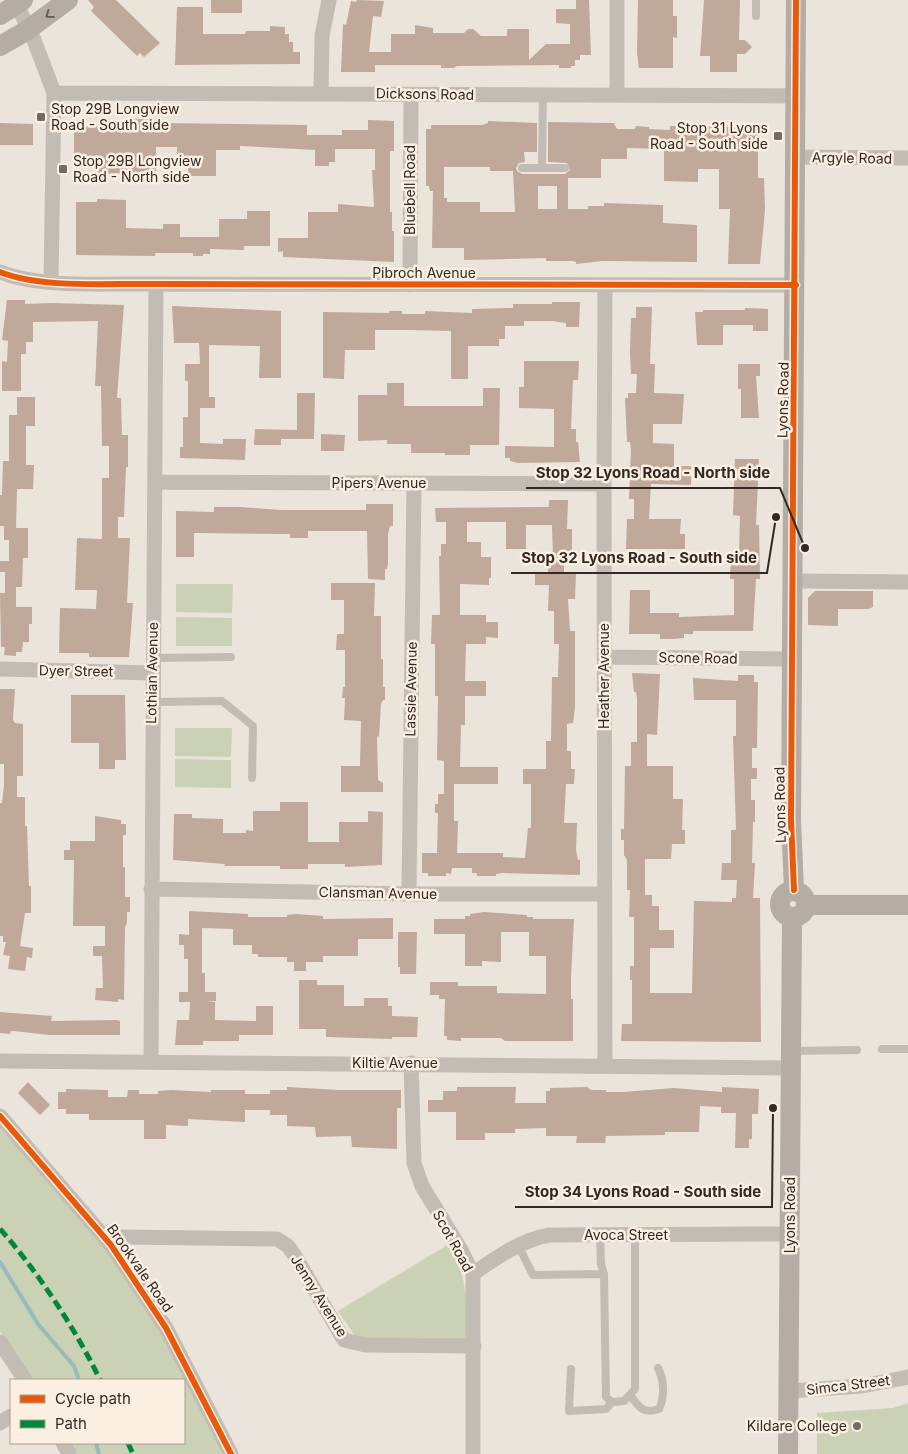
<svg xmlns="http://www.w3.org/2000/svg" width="908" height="1454" viewBox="0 0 908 1454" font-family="Inter,sans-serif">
<rect width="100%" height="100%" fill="#ebe4db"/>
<path fill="#cad1b4" d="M176,584H233L232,613L176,612Z
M176,617L232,618V646H176Z
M175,728H232L231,757L175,756Z
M175,759L231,760V788L175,787Z
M0,1121L111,1245L231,1454H76L70,1443H184V1380H33L0,1331Z
M449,1244C469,1281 466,1300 466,1340L357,1339L338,1311Z
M908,1403V1454H817V1413L893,1408Z"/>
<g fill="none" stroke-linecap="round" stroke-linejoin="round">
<path stroke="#96bbbd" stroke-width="4" d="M0,1262L38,1324L74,1366L79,1380
M96,1443L99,1454"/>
</g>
<path fill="#c0a89b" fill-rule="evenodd" d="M88,0H116L160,43L144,57L140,53L137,56L91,11L94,7Z
M211,0H242V13H211Z
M357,0L384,1L381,17L373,16L369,52H391V34H415V25L433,28V33H464L468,29H473L481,36H507V29H529V60L546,44H570V24L556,23V9H576V0H589L591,55H580V60H575V66H571V68H559V65L457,66L454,68H441V65H375V72H341L343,24L346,25L351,1L356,2Z
M638,0H673V16H677V38L673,37V68H639L637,53Z
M704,0H740L739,40H745L752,47L745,54H737V72H710V56H700Z
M177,7H203V34H245L246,31H270V26L285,27V34H289V42H293V52H300V64L175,65Z
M143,119H152L157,123L307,125V135H342V130H368V120L394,121V151H390V212H392V231H394V262L283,257V251L278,252V238H308V212H338V204L374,207L372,170H375V149H335V162H329V166H315V150L240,146V150H216V176H188V162H177V147H156V172L98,174V156H74V126H98V121Z
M488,121L537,123V152H524L525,162L519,163L516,168L517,171L522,174H565L570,170L567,163L548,162V122L614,123L617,129H635L636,126L649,127V129L670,130V126L758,127V178H764L765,210L760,264H728L730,209H719V169H698V182L664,181V149L627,148V159H601V178H568V209H588V206H604V203L663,205V223L697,225V262L602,261L576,264V262L572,261H546V258L464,260V248H432L433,191H430L429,186H426V129H431V125H482L488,123ZM444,167H490V171H513L515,212H480V202H447V198H444ZM538,186H557V209H538Z
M0,123L33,124V145H0Z
M97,199L126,200V228L163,229V224H180V237H219V219H247V211H270V246H244V250L210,249V254H203V256H193V253H155V256L76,255V202H97Z
M7,300H25V304L52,303L124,305L117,398H121L122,435H128V467H126L124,517H118V538H130L127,603H133L129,657H89V653H59L60,608L96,609L97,590H75L77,538L102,539V478H109V446H102L101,386H95L98,321L33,322V342H26V354H21V391H2V361L7,362L8,341L2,340Z
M552,302H580L579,327H566V323L552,321H524V326H505V339H499V346H468V379H451V331L410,330H375V350H345L344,379L323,378V312L389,313V311H402V314H425V311L472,313V309L513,308V304H552Z
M172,306L281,311V378H259L260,346L209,345V397H215V408H200V443L223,444V439H246L245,460L180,458V447H183V417H188V381H185V364H200L199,343H174Z
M636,307H652L650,364H655L654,393L684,394L682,424H653V443L674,444V466H691V485L651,484L649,519H681L680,534H685V549H626L627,519H634V499H629L631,450L630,442H627L625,398H628V393H636L637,374H631L630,352L631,318H636Z
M745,308L768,309V331H753V325H723V345H697L695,312H703V310H745Z
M524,361H579L578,380H573L571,429H576V442H578L580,462L518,463L510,461V458H505V446L554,447V409L519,408V387H524Z
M738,364H760V376H756L759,418H741V389H738Z
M387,383H404V406H483V388H500L499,445H470V455H445V453H411V444H387V440L358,441V395H387Z
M297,393H315L314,439H281V445H254L255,429L297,430Z
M17,397H35V426H26V465H34L33,489H17L16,528H28V558H23L22,587H16V607H32V624H29V642H23L22,652H16V656L4,655L5,647H1L0,593H5V572H0V561H9V540H4V526H0V495H2L3,461H9V415H17Z
M321,434L345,435L344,451H321Z
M735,459H759L756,525H759L760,579H756L753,631H693V634H684V638L673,639H660V634H629L630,590H650V613H679V617L734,615V579H730L731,553H739L740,516L733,515Z
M549,500H568L567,529H572V554L564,553V573H576L575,599H568L570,631H575V708L573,723L567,724V751H571V769H575L574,784H566L564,823H577L576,850L578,860H580V875L503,873L496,874V876H477V873H472V868H452L451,874L446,873V876H428V873H422V853H437L438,813H435V804H438V794H444V761L437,760L438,696H435V644H431L432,615H440L439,556H441V544H446V522H436L435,508L549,507ZM467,522H506V549H526V525H552L553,561H548V574H535V585H549L548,611H554V644H559L558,677H552L551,741H546V769H523V784H531V828H528L525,858L503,857V853H457L458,821H454V784H498V767H460L461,725H465V696H486V681H465L466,644H486V637L498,638V622H486V615H460V584L489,585V578H491V557H481V542H467Z
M366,504H393V526H390L388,534V563L387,569H385V580L368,579L367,531H308V538H290V534L194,533V557H176V511L214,512V507H241L281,510H366Z
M331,583H375L374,616H381V659H383V687H385V700H383L381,704L379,737L377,736L378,780L383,783V792H341V766H360L361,721L344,720L345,698H342L343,687H345V650H336L337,634H344V600H331Z
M815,591H873V607L868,609H838V626L808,625V598Z
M632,673L660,674L657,735L647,734V766H673V799H683L682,830H685V844H672L671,859H645V895H652V906H659V930H674V948H650V993H692L694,901L732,902V898H736L737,880H721L722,863H731V830H736L733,736H736V700H694L693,678L738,681V675H754V682H758L757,748H752V768H757V779H751V800H755V822H753L752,863H755L753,898H760L761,1042L621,1041L622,1024H632V980H630V966H634V917H629L630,890H627V860L624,855V840H621V829H624L625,766H631V742H637V699L636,692H634Z
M0,689H15L13,720L15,723L23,724V776H17V797H25V826H27L29,886H31V913H25L20,946L33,948L32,958L27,957L25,971L8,969L10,956L3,955L6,942H3V936H0V803H2L4,785V764H0Z
M71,695H125L126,760H115V769H99V743H71Z
M280,802H308V842H339V822H368V811L383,812L382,865L345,867V864H308V869H280V866H224L225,864L173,860L174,814H192V818L223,819V833H246V830L253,831V811H280Z
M95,816L121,820V824H126V835H123V867H125V897H130V912H127V923L125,927L124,1000L118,999V1002L95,1000L96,988H103L102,956H93V946H105V926H73L74,860H64V850H70V841H95Z
M189,911L248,914V917H287V915L296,914L323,916V919L393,918V939H358V956H323V962H306V971H294V962H287V957H258V954H252V945H233V929L202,928V973H205V992H216V1001H207L215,1002V1020L256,1021V1006H273V1035H239V1041H203V1045H175L177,1020H189L190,1002H179V992H188V959H184V945H179V934L189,935Z
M484,912L527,915V917H533V919H574L571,977V999H573V1041H505L501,1038H461V1041L447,1040V1036H444L445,999H439V995H430V982H458V986H497V993L546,994V956H529V932H501V962L482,961V966H465V934H434V919H465V916H470V914Z
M398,932H417L416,974H400V967H398Z
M299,980H317V985H344V1006H364V998H388V1006H392V1016L418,1017L417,1037H392V1039L326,1037V1029H299Z
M0,1012L52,1016L51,1021L117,1020L120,1021V1035H49L14,1031H11L10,1034L0,1033Z
M28,1082L50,1105L40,1115L18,1093Z
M287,1087L339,1090H401V1108H397V1149L352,1147L351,1136L316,1137L315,1127L287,1126V1115H270V1110H245V1122L188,1119V1126L166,1125V1139H144V1120H89V1114H66V1109H58V1092H66V1089L108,1090V1097H127L128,1090H139V1094H158V1091L171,1090L211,1092V1090H245V1094H270V1090H287Z
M457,1087H516L515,1103H546V1091H550V1088L587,1087L591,1090H606V1092H623L674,1088L722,1092V1087L759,1089L758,1114H752V1139H749V1148H735L736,1113H721V1107L700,1106L699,1132H665V1135L606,1136L605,1143H576L577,1136H546V1128L515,1129V1133H485V1140H456V1112H428V1100H443V1091H457Z"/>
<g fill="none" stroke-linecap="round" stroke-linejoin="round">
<path stroke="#c3bcb5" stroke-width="8" d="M756,16V0
M522,168H565
M542,168L543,95
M153,658L231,657
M152,702L222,701L253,726L252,778
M882,1049H908
M792,1051L857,1050
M600,1235L601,1264L604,1274L606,1397L612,1402L624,1401L635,1389V1235
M519,1247L533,1275L604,1274
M571,1369L569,1411L606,1409L612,1402
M631,1396C639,1408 644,1414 659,1409C665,1397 664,1379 658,1368"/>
<path stroke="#c3bcb5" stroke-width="15" d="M17,5L34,40L54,93L51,282
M54,93L796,96
M321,93L322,36L329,0
M617,95V0
M796,157L908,158
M0,272C43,289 109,283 156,284L796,285
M410,285L411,95
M155,482L604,484
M794,581L908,582
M605,657L792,659
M0,669L152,673
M151,889L409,894H605
M409,894L414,483
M0,1061L790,1068
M151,1062L156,284
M411,1063L414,1163L422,1186L461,1250L473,1274V1454
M605,1066L604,484L605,287
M0,1116L111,1245L166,1328L231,1454
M111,1245L123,1237L277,1239L288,1246L295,1256L344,1340L365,1345L474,1346
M473,1274C495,1258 523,1239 550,1235L790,1234
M0,1342L25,1380
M789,1391L862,1386L908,1377
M0,1423L11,1416
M63,1443L69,1454"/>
<path stroke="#b4aca5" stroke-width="20" d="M0,15L23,0
M0,46L26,31L68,0
M794,890L791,820L796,0
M780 904a13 13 0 1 1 26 0a13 13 0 1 1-26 0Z
M806,905H908
M788,1454L792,917"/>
<path stroke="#00873e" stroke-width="5" stroke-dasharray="10 5" stroke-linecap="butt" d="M0,1229C36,1269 77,1331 100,1380
M128,1443L133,1454"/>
<g stroke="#faefe0" stroke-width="9">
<path id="cycleway" d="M0,272C43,289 109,283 156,284L796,285
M794,890L791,820L796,0
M0,1116L111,1245L166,1328L231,1454"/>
</g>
<use href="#cycleway" stroke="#e8590c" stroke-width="6"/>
</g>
<defs><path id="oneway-chevron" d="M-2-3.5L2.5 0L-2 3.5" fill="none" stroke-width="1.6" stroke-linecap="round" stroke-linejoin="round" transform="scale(1.25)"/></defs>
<use stroke="#675d58" href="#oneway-chevron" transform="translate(49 15) rotate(144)"/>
<g fill="#736a64" stroke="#faefe0" stroke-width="2">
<rect x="36" y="112" width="10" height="10" rx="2.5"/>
<rect x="773" y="131" width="10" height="10" rx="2.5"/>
<rect x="58" y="164" width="10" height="10" rx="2.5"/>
<circle cx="857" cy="1426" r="5"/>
</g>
<g text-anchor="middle" stroke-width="5" stroke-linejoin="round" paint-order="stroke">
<g font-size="14" fill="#332924" stroke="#faefe0">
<text transform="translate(425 94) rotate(1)" y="5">Dicksons Road</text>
<text transform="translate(852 158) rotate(1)" y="5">Argyle Road</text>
<text transform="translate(410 190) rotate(-90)" y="5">Bluebell Road</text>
<text x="424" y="278">Pibroch Avenue</text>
<text transform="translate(783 400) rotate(-89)" y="5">Lyons Road</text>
<text x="379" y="488">Pipers Avenue</text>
<text transform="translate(698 658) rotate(1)" y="5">Scone Road</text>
<text transform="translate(76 671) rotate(1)" y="5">Dyer Street</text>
<text transform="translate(152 673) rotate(-89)" y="5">Lothian Avenue</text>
<text transform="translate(604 676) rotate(-90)" y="5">Heather Avenue</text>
<text transform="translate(411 689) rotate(-89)" y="5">Lassie Avenue</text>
<text transform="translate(780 805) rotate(-91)" y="5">Lyons Road</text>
<text transform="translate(378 893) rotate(1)" y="5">Clansman Avenue</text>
<text x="395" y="1068">Kiltie Avenue</text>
<text transform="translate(790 1215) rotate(-90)" y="5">Lyons Road</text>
<text x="626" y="1240">Avoca Street</text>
<text transform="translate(453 1241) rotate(61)" y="5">Scot Road</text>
<text transform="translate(140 1268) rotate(55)" y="5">Brookvale Road</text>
<text transform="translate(319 1296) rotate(58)" y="5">Jenny Avenue</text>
<text transform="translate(848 1385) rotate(-7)" y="5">Simca Street</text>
</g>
<g font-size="14" fill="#332924" stroke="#faefe0" text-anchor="start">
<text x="51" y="114">Stop 29B Longview<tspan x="51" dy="16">Road - South side</tspan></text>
<text x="768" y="133" text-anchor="end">Stop 31 Lyons<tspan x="768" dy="16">Road - South side</tspan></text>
<text x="73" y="166">Stop 29B Longview<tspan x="73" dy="16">Road - North side</tspan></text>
<text x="847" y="1431" text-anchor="end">Kildare College</text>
</g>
</g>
<path fill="none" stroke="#332924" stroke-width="2" d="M805 548L780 488H526M776 517L767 573H511M773 1108L772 1207H515"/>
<g fill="#332924" stroke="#faefe0" stroke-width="2">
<circle cx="805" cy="548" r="5"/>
<circle cx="776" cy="517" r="5"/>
<circle cx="773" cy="1108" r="5"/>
</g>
<g font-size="15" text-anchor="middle" font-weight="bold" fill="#332924" stroke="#faefe0" stroke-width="5" stroke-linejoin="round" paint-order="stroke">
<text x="653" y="478">Stop 32 Lyons Road - North side</text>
<text x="639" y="563">Stop 32 Lyons Road - South side</text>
<text x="643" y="1197">Stop 34 Lyons Road - South side</text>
</g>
<rect x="10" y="1379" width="175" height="65" fill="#faefe0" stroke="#aaa095"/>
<rect x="20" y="1395" width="25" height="8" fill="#e8590c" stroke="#aaa095"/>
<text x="55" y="1404" font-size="15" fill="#332924">Cycle path</text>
<rect x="20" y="1420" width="25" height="8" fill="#00873e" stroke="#aaa095"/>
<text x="55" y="1429" font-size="15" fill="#332924">Path</text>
</svg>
